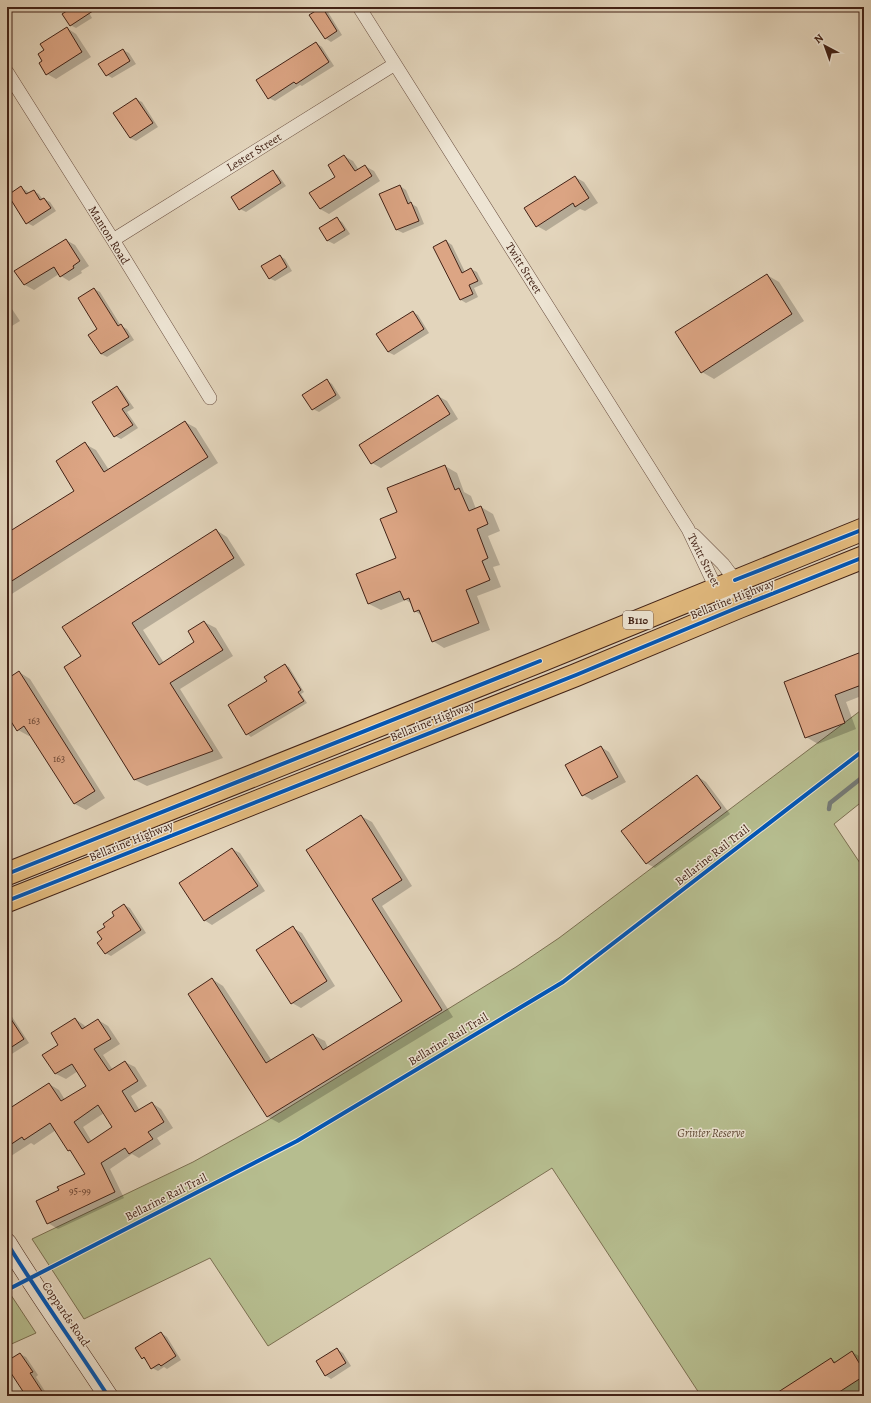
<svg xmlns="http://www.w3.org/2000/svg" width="871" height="1403" viewBox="0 0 871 1403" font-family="Alegreya,serif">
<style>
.green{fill:#b6bd8f;stroke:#7c7052}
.shadow{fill:#0003;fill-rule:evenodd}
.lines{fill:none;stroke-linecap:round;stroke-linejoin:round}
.stream{stroke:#757b77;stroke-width:4.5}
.building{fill:#dca584;stroke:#422216;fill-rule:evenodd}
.street-casing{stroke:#6a4f40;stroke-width:14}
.secondary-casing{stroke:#422216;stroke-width:20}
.highway-casing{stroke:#422216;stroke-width:24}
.street{stroke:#ede4d3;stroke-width:13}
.secondary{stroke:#ede4d3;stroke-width:19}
.highway{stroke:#e2ba7e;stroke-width:22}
.cycleway-casing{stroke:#ede4d3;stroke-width:6}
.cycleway{stroke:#0057b8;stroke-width:4}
.labels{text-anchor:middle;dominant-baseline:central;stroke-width:3;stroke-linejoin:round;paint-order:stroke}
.number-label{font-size:10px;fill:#684332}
.shield{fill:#ede4d3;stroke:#755c4f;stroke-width:1}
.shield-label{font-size:11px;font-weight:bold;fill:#422216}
.street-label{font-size:12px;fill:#422216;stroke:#ede4d3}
.park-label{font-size:12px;font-style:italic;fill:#5f4934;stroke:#ede4d3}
</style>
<rect width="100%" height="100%" fill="#e3d5bc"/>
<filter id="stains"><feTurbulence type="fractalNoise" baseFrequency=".005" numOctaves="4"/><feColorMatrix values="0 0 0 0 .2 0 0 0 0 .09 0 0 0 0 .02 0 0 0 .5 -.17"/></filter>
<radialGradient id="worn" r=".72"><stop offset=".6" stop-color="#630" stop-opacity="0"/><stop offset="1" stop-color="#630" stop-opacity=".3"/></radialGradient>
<!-- green -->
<path class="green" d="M864,708V800L834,824L864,869V1396H701L552,1168L268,1346L210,1258L84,1319L32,1239L193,1162L265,1122L516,967L559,938Z
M7,1289L36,1333L7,1346Z"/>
<!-- shadow -->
<path class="shadow" d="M75,7H86L92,18L76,28L70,25Z
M322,8L328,12L342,35L331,42L325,38Z
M67,28L76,34L91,57L56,79L47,74L43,61L45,51Z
M316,43L322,47L334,66L302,86L300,85L275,101L269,98Z
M123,50L129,53L136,64L112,78L107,75Z
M136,99L142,102L158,127L136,141L130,138Z
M344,156L353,161L359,170L365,166L374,171L380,181L329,214L320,209L337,177Z
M273,172L278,175L286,186L246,212L240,209Z
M575,177L584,182L598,203L585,211L580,209L546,231L537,226Z
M400,186L406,190L412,204L417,207L424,224L403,233L397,230L381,194Z
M21,188L27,191L29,194L34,191L39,194L43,200L44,199L50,202L56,211L33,226L27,223Z
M337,219L342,222L350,234L334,244L328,241L320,229Z
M66,240L75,245L89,266L81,271L82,273L69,281L61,276L59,274L34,290L25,285Z
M446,241L452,245L465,272L471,269L477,272L483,284L474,288L478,297L466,303L461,300Z
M280,256L285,259L292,271L275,281L269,278Z
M767,275L779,282L804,321L714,379L702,372Z
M94,289L100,292L121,326L127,329L134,340L107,357L101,354Z
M7,306L12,309L20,321L7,329Z
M413,312L418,315L429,333L394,355L388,352Z
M327,380L332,384L341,398L319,412L313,409Z
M117,388L122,391L134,408L127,412L138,428L121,439L115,436Z
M438,396L447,401L458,419L381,468L372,463Z
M185,422L196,428L218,463L7,597V534L76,491L85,444L96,450L109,470Z
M445,466L457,473L464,492L471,496L476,509L481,507L493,514L500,531L488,536L500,565L493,567L501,587L477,596L490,630L444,648L433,641L422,616L415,611L412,604L406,600L381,610L369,604L357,574L397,558L398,512Z
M216,530L227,537L245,565L143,630L164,663L196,642L204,622L216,628L233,656L180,689L223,758L147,786L135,780L65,668L82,656Z
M864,652V695L846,702L856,729L818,744L806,737Z
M285,665L289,667L304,692L301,694L307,703L251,737L247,734L229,705L268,681Z
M7,670L12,677L19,672L30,679L105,798L86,810L75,804L31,735L29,736L18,730L7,713Z
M601,747L609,752L626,782L592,800L583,795L567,766Z
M697,776L706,782L730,814L655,868L646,863Z
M361,816L372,822L412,886L382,906L453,1017L279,1123L268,1117L190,994L212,979L223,986L272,1061L313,1035L325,1041L328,1048L403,1001L307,850Z
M232,849L240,853L265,891L212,925L204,920Z
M124,905L130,908L146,933L111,956L105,953L104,940L106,927Z
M293,928L302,933L335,986L301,1008L292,1003Z
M7,1009L29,1043L7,1057Z
M75,1019L84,1025L86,1028L98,1020L108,1026L120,1044L103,1055L113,1070L125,1062L135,1067L147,1086L131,1096L140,1111L152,1103L161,1109L173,1128L157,1138L161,1144L139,1158L132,1154L110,1169L124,1198L58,1229L48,1223L60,1190L86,1174L72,1152L68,1150L56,1130L34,1145L31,1143L11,1156L7,1153V1111L49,1084L59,1090L65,1100L87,1086L78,1071L66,1079L56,1074L44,1055L60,1045ZM104,1113L114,1128L92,1142L83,1127Z
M161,1333L167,1337L181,1360L167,1369L164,1367L158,1371L152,1368L148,1361L142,1358Z
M337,1349L343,1353L351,1366L331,1379L325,1375Z
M852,1352L861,1357L864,1363V1387L850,1396H789L831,1359L836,1362Z
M20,1354L26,1357L38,1375L36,1377L48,1396H14L23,1390L7,1365V1363Z
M57,1393L62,1396H53Z"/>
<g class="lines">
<!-- stream -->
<path class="stream" d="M829,809L830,803L864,776"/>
</g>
<!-- building -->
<path class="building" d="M73,7H99L70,26L62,14Z
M322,7L337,31L325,39L309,15Z
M67,27L82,52L46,75L39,63L42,61L38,54L44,50L40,44Z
M316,42L329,62L296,84L294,82L268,99L256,80Z
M123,49L130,61L106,76L98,64Z
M136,98L153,123L130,138L113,113Z
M344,155L355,171L365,165L372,176L320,209L309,193L335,177L328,165Z
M273,170L281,183L239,210L231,197Z
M575,176L589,198L575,207L573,203L536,227L524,208Z
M400,185L408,204L411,202L419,221L396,230L379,194Z
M21,186L26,194L34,190L40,200L44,198L51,208L26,224L8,195Z
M337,217L345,230L327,241L319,228Z
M66,239L80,261L73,266L74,268L60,277L54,267L24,285L14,271Z
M446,240L462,273L471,268L478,281L469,285L473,294L460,300L433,247Z
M280,255L287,267L269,279L261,266Z
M767,274L792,314L701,373L675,332Z
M94,288L118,326L121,324L129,337L101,354L88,335L97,329L78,298Z
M413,311L424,329L388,352L376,334Z
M327,379L336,395L312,410L302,395Z
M117,386L129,405L122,409L133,425L114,437L92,402Z
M438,395L450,414L371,464L359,445Z
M185,421L208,457L7,584V533L74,491L56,461L85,442L104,472Z
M445,465L455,490L459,488L469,511L481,506L488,524L477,529L488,558L482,561L490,580L466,590L479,623L432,642L419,610L414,612L409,598L404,600L400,591L368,604L356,574L396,558L380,519L397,512L387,488Z
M216,529L234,558L132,623L159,665L194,642L188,631L204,621L223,650L170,683L213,751L134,780L64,667L81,656L62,627Z
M864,651V684L835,695L845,723L805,738L784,682Z
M285,664L301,690L298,692L304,701L246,735L228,705L267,681L264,677Z
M19,671L95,791L74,804L24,726L17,731L7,715V679Z
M601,746L618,777L582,796L565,765Z
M697,775L721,808L646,864L621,831Z
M361,815L402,880L372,899L442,1010L267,1117L188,994L212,978L266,1063L313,1034L323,1050L402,1001L306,850Z
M232,848L258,886L204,921L179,883Z
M124,904L141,930L105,954L97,943L102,939L97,932L105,927L103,924L114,916L112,912Z
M293,926L327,981L291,1004L256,950Z
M7,1013L24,1039L7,1050Z
M75,1018L82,1029L98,1019L111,1039L94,1049L109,1071L125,1061L138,1081L122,1091L135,1112L152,1102L164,1122L148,1132L153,1139L129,1154L125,1148L101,1163L115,1192L47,1224L36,1201L59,1190L57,1187L85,1174L70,1150L68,1151L50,1123L24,1140L22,1137L7,1147V1110L49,1083L61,1101L86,1086L72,1064L55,1074L42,1055L58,1045L51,1033ZM98,1105L112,1127L88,1143L74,1122Z
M161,1332L176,1356L161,1366L159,1364L151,1369L144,1357L142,1359L135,1348Z
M337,1348L346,1363L325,1376L316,1361Z
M852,1351L864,1371V1376L833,1396H772L831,1358L834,1363Z
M20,1353L33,1372L30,1373L45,1396H26L7,1367V1361Z"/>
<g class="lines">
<!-- street casing -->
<g class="street-casing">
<path id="street" d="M359,7L688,529L716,588L739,607
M7,72L113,240L210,398
M113,240L395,64
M694,535L723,564L735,580L739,607"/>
</g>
<!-- secondary casing -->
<g class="secondary-casing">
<path id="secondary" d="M7,1243C39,1295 75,1345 108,1396"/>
</g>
<!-- highway casing -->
<g class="highway-casing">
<path id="highway" d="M7,874L540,661L864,529
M7,901L576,675L739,607L864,557"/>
</g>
<!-- street -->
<use href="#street" class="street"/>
<!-- secondary -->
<use href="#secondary" class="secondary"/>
<!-- highway -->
<use href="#highway" class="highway"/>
<!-- cycleway casing -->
<g class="cycleway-casing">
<path id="cycleway" d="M735,580L864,529
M7,874L540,661
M7,901L576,675L739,607L864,557
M7,1243C39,1295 75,1345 108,1396
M7,1290L297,1141L563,982L864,750"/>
</g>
<!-- cycleway -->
<use href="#cycleway" class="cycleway"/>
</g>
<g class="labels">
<!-- number labels -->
<g class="number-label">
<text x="34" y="720">163</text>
<text x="59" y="758">163</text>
<text x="80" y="1190">95-99</text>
</g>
<!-- shield labels -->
<rect class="shield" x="623" y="611" width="30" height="18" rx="3"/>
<g class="shield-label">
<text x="638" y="620">B110</text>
</g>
<!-- street labels -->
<g class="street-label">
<text transform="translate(254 152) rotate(-32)">Lester Street</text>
<text transform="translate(109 235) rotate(58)">Manton Road</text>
<text transform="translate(524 268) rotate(58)">Twitt Street</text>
<text transform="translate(704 560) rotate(63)">Twitt Street</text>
<text transform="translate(732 599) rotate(-22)">Bellarine Highway</text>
<text transform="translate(432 721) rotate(-22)">Bellarine Highway</text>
<text transform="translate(131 841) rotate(-22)">Bellarine Highway</text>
<text transform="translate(712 855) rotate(-38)">Bellarine Rail Trail</text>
<text transform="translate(448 1039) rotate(-31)">Bellarine Rail Trail</text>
<text transform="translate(166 1197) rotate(-27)">Bellarine Rail Trail</text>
<text transform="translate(66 1314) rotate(56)">Coppards Road</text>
</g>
<!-- park labels -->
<g class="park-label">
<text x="711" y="1133">Grinter Reserve</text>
</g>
</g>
<!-- margin -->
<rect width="871" height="1403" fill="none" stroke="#e3d5bc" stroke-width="24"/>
<rect x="8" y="8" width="855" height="1387" fill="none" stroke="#422216" stroke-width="2"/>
<rect x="12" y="12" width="847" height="1379" fill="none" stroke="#422216"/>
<!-- north arrow -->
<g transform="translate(825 46) rotate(319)" stroke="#ede4d3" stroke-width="3" paint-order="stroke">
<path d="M0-3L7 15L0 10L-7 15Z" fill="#422216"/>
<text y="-6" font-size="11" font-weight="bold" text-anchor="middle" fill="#422216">N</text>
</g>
<rect width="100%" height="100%" filter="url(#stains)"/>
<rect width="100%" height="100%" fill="url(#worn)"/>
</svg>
